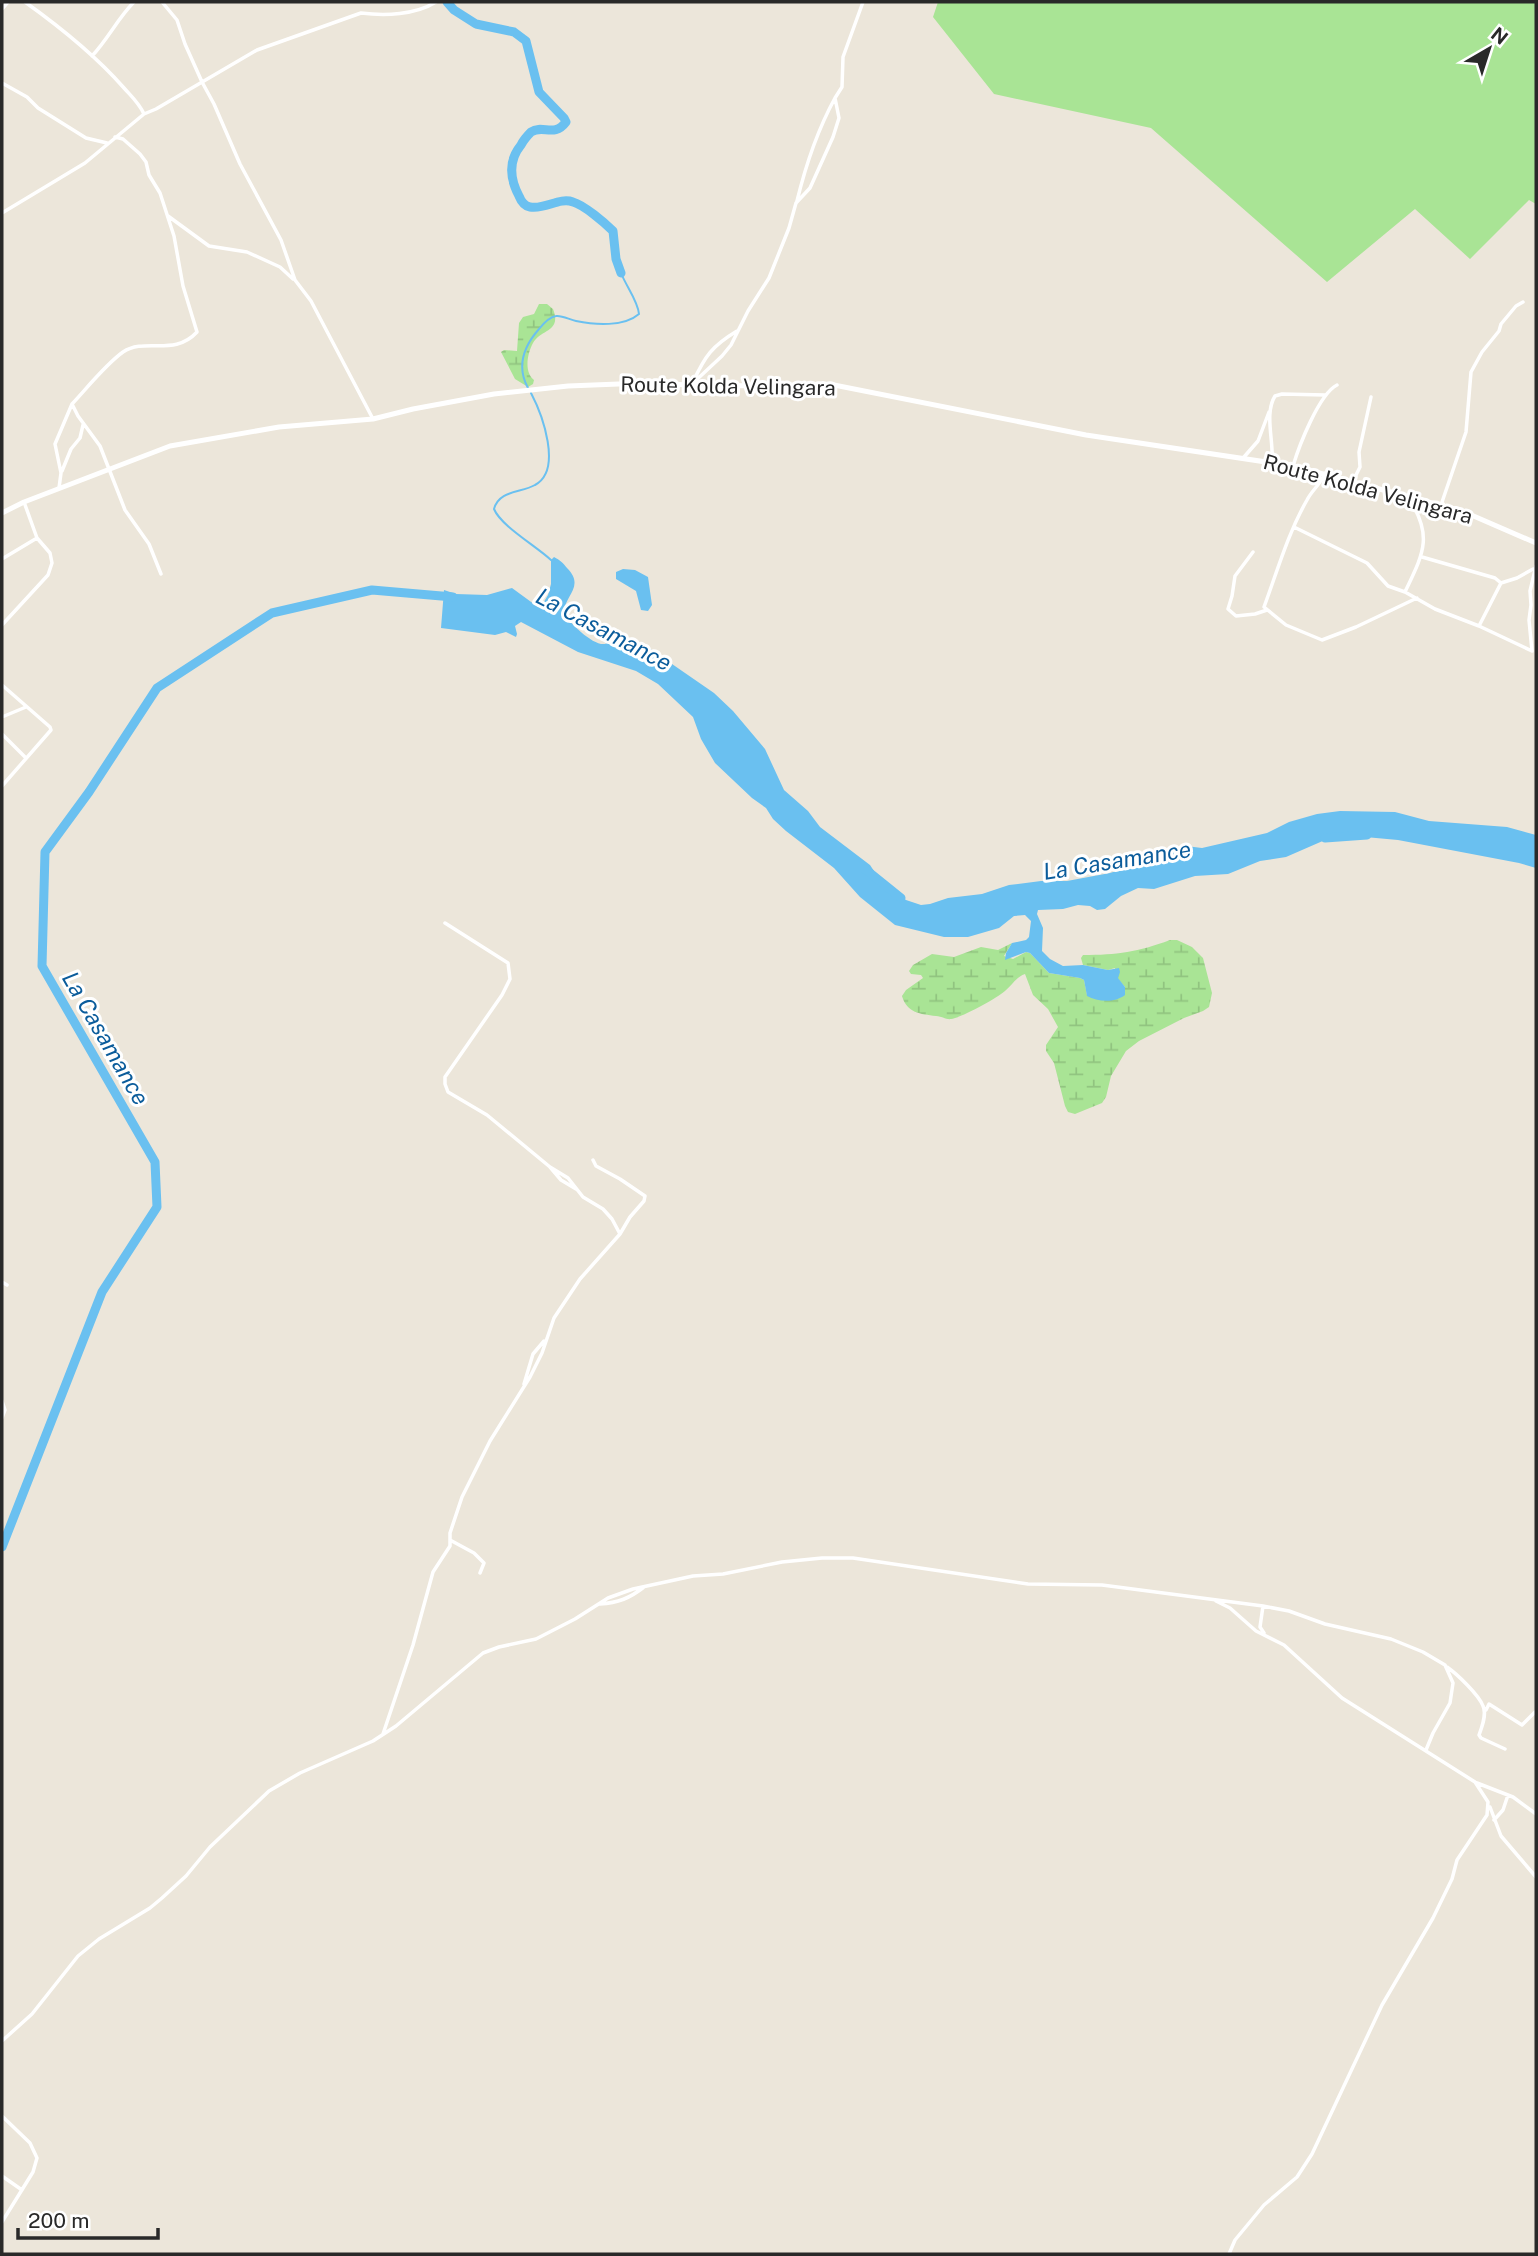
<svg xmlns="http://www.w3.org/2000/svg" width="1538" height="2256" viewBox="0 0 1538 2256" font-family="'Public Sans',sans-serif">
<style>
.grass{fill:#a9e495}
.wetland{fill:url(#wetland-marsh)}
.water{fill:#6ac0f0}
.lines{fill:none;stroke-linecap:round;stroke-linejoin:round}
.stream{stroke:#6ac0f0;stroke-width:2}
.river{stroke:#6ac0f0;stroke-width:9}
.street{stroke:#fff;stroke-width:3.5}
.secondary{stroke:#fff;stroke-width:5}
.labels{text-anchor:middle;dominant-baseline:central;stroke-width:6;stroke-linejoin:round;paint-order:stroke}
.street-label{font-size:21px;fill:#292929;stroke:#fff}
.water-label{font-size:23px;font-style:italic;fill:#0b5c9b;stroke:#fff}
</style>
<defs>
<pattern id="wetland-marsh" width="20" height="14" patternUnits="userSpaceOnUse" patternTransform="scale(1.75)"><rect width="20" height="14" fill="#a9e495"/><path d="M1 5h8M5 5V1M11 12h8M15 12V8" fill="none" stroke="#91c480"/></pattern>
</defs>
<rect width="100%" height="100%" fill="#ece6da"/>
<!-- grass -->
<path class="grass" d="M938,2H1536V204L1529,200L1470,259L1415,209L1327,282L1151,128L994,94L933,17Z"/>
<!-- wetland -->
<path class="wetland" d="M539,304H547L553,309C562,332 541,329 533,343C527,354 524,372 534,380L533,384L528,387L515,379L501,352L504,350L517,351L519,323L523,317L534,314Z
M1170,940H1177L1192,947L1203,958L1212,993L1209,1007L1203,1011L1184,1018L1139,1041L1126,1051L1111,1076L1106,1097L1102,1103L1075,1114L1068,1112L1065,1106L1054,1063L1046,1051V1045L1058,1027L1048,1009L1033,995L1025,974C1016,977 1012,985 1005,991C997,998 961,1018 951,1019C947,1020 941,1016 936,1016C920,1014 907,1013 902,996L906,990L923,978L921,975L911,974L909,971L913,965L932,954L954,957L981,947L998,950L1012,943L1004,956L1013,959L1026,952L1030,953L1049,973L1080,978L1084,980L1087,995L1125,987L1117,978L1115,968L1108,970L1083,965L1081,958L1083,955C1117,955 1138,952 1170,940Z"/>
<!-- water -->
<path class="water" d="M554,557C560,560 563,563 567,568C586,587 563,596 564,614C570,623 593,646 605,644C608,643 611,640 615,639C625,637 634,641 643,644L714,693L733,711L765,749L784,790L808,811L820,827L870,865L874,871V879L877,881L906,900L921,905L930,904L948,898L982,894L1009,885L1041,881H1067L1110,873L1138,864L1159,853L1174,848L1186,846L1202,848L1267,833L1289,822L1317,814L1340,811L1395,812L1429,821L1507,827L1536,835V868L1519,863L1398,840L1354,836L1325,840L1286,857L1260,861L1228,874L1195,876L1154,889L1138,888L1121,896L1105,909L1097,910L1090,906L1078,905L1063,909L1038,910L1037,914L1043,928L1042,951L1050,959L1063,966L1083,965L1108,970L1119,968L1120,972L1118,978L1125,987V995C1115,1003 1098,1002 1087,996L1084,980L1080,978L1049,973L1030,953L1026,952L1005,960L1006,953L1012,943L1026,940L1029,937L1031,921L1025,915L1014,916L999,928L968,937H944L895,925L860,897L834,868L786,831L773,819L766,808L752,798L715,763L701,739L693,717L658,684L636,671L578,652L521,622L515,626L517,634L516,637L506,632L495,635L441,628L444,590L456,594L487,595L512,588L538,607L542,605L548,595L551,584V560Z
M623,569L635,570L648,577L652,605L648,611L641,610L636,591L616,579V572Z"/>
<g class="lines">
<!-- stream -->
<path class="stream" d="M528,388C516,366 524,346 539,329C543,324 549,317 556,316C562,315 570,320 576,321C595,325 624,327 639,314C638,301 626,286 621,273
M531,393C542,414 563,470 535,485C521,493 499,490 494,509C501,526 536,546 551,560"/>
<!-- river -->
<path class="river" d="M447,2L454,10L476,24L514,32L526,41L539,92L564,118L566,122C554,138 543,124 531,132C528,135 523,141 521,145C508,161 510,179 519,196C521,201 524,206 530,207C545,210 559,197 573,202C584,205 605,223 613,231L616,259L621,273
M1325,838L1367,835
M865,869L901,898
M2,1547L102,1292L157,1207L155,1162L42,966L45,852L89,792L157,688L272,613L372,590L453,597"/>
<!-- street -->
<path class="street" d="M25,2C60,27 96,56 124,88C132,97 139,103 144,114
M162,2L177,20L185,44L202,82L214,104L240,164L281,240L295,280L311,301L373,419
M2,9L8,2
M92,56C108,39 118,18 134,2
M2,83L27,97L38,108L86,138L107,143
M115,137L123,139L140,154L146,162L149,175L160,193L174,236L183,286L197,332C174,357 146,337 123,352C106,364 87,388 72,404L78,416L100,446L125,510L149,544L161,574
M797,201C806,164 817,131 835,98
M2,213L85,163L144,114L156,109L257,50L361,13C385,16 415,15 436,2
M168,216L209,246L247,252L280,267L293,279
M693,382C705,356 712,346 737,331
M692,384L722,356L731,345L748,311L769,278L789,228L796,203L810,188L833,137L839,118L835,98L842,87L843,57L863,2
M1244,457L1258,441L1269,412
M1272,462C1274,441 1264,414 1275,396L1282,394L1325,395
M1293,466C1299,446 1319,394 1337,385
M62,471L71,449L80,438L83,425
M1325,473C1321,484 1312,490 1307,500C1288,533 1277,572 1264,607L1286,625L1322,640L1356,627L1417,598
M1353,481L1360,467L1359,452L1371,397
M59,488L61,473L55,444L72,404
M1408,497C1434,536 1423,554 1405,592L1435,609L1479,626L1532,651
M1441,505L1466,432L1471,372L1482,352L1499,331L1501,324L1516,306L1523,302
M1294,527L1367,563L1388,586L1405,592
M1253,552L1235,576L1232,596L1228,609L1236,616L1255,614L1267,610
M1422,557L1495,578L1501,583
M2,559L37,538
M2,625L48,575L52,563L50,553L37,538L24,502
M1479,626L1501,583L1517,578L1533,569
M1532,651L1529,620L1531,605L1530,591L1536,566
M2,685L50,727L51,730L2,786
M2,717L26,707
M2,734L25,757
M593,1160L596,1166L620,1179L645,1196L644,1201L630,1217L620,1234
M550,1167L561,1180L576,1189
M2,1282L7,1285
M524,1384L533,1354L544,1341
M2,1401L5,1410L2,1418
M450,1540L474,1553L484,1563L480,1573
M1216,1601L1230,1608L1256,1631L1284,1645L1342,1698L1475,1782L1488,1802L1487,1815L1457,1860L1452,1879L1433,1918L1382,2005L1312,2154L1297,2177L1264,2205L1235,2240L1229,2254
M600,1604C618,1603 630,1598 644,1587
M1263,1606L1260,1627L1264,1633
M1447,1667C1457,1674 1479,1695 1483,1706C1487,1714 1482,1727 1479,1735L1481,1738L1505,1749
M1486,1710L1489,1704L1522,1725L1535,1712
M383,1734L413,1645L433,1572L450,1546V1533L462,1497L490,1441L530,1377L542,1353L554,1318L580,1279L620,1234L612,1219L603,1209L583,1197L568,1178L550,1167L487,1115L448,1092L445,1084V1077L502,995L510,979L508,963L445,923
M1477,1783L1513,1797L1536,1814
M1490,1807L1501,1836L1536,1877
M1494,1820L1503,1810L1508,1795
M2,2041L32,2014L78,1956L99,1939L150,1908L162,1898L186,1876L210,1847L269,1791L300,1773L373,1741L396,1726L483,1653L499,1647L536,1639L575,1619L608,1598L633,1589L693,1576L723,1574L782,1562L822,1558H853L1028,1584L1102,1585L1263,1606L1289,1611L1325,1624L1391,1639L1423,1652L1445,1665L1453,1683L1450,1703L1433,1733L1426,1750
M2,2116L30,2143L37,2158L33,2172L2,2222
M2,2176L22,2190"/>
<!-- secondary -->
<path class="secondary" d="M2,513L24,502L170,446L279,427L373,419L413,409L494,394L568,386L644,383L713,386L834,385L1086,435L1293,466L1462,511L1536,543"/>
</g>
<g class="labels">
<!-- street labels -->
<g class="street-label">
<text transform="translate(728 386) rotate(1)">Route Kolda Velingara</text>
<text transform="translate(1368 489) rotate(15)">Route Kolda Velingara</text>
</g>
<!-- water labels -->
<g class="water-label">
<text transform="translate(604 629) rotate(28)">La Casamance</text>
<text transform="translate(1117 860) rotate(-9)">La Casamance</text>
<text transform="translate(106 1038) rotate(60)">La Casamance</text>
</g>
</g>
<!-- border -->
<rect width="1538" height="2256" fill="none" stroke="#292929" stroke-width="7"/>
<!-- north arrow -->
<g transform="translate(1489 49) rotate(39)" stroke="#ffffff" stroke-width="5" paint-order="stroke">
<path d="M0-5L12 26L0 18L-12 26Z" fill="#292929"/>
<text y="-10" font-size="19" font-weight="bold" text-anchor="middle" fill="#292929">N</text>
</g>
<!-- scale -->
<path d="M18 2228v10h140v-10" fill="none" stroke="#292929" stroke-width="3.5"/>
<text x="28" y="2228" font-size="21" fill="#292929" stroke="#ffffff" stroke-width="5" paint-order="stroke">200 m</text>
</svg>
